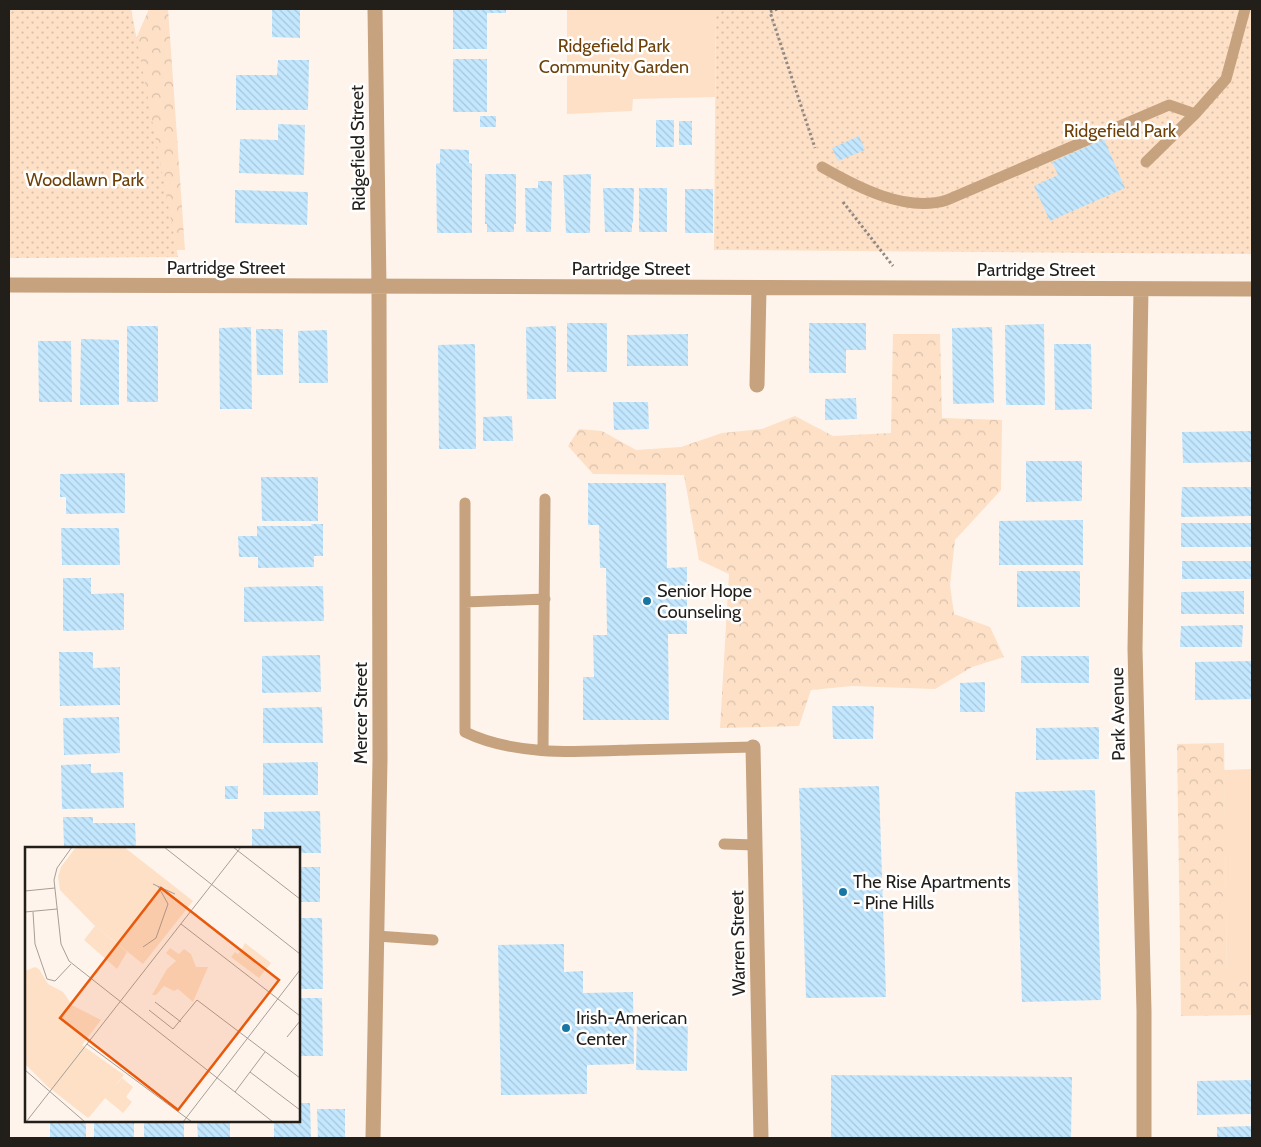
<svg xmlns="http://www.w3.org/2000/svg" width="1261" height="1147" viewBox="0 0 1261 1147" font-family="Cabin,sans-serif">
<style>
.green{fill:#fde0c6}
.forest{fill:url(#forest-crowns)}
.park{fill:url(#park-dots)}
.building{fill:url(#building-back-hatch)}
.lines{fill:none;stroke-linecap:round;stroke-linejoin:round}
.path{stroke:#928a84;stroke-width:3;stroke-dasharray:2.5 2.5;stroke-linecap:butt}
.lane{stroke:#c6a27f;stroke-width:11}
.street{stroke:#c6a27f;stroke-width:15}
.poi-dot{fill:#1776a4;stroke:#fff;stroke-width:2}
.labels{text-anchor:middle;dominant-baseline:central;stroke-width:5;stroke-linejoin:round;paint-order:stroke}
.park-label{font-size:18px;fill:#6d4108;stroke:#fff}
.street-label{font-size:18px;fill:#221e1a;stroke:#fff}
.poi-label{font-size:18px;fill:#221e1a;stroke:#fff;text-anchor:start}
.inset-road{fill:none;stroke:#a69e97;stroke-width:1}
.view{fill:#e8590c;fill-opacity:0.15;stroke:#e8590c;stroke-width:2.5}
.inset-edge{fill:none;stroke:#221e1a;stroke-width:2.5}
</style>
<defs>
<pattern id="forest-crowns" width="20" height="18" patternUnits="userSpaceOnUse" patternTransform="scale(1.25)"><rect width="20" height="18" fill="#fde0c6"/><path d="M2 6a3 3 0 1 1 6 0M12 15a3 3 0 1 1 6 0" fill="none" stroke="#d9c0aa"/></pattern>
<pattern id="park-dots" width="8" height="8" patternUnits="userSpaceOnUse" patternTransform="scale(1.25)"><rect width="8" height="8" fill="#fde0c6"/><path d="M2 2h.1M6 6h.1" fill="none" stroke="#d9c0aa" stroke-width="1.8" stroke-linecap="round"/></pattern>
<pattern id="building-back-hatch" width="6" height="6" patternUnits="userSpaceOnUse" patternTransform="scale(1.25)"><rect width="6" height="6" fill="#c3e7fe"/><path d="M-1 5l2 2M0 0l6 6M5-1l2 2" fill="none" stroke="#a7c6d9"/></pattern>
</defs>
<rect width="100%" height="100%" fill="#fef4eb"/>
<!-- green -->
<path class="green" d="M567,9H716L715,97L633,99L632,111L567,114Z
M1252,769V978H1227L1224,770Z"/>
<!-- forest -->
<path class="forest" d="M149,9H168L185,250H149L127,59Z
M893,334H940L942,418L1002,420L1001,490L955,540L950,585L954,614L990,627L1004,657L972,667L935,689L852,686L811,690L799,726L720,728L729,574L699,560L684,475L593,474L568,446L579,429L602,431L636,450L681,447L722,433L762,429L795,416L833,436L891,433Z
M1224,743L1227,978H1252V1015L1181,1016L1177,744Z"/>
<!-- park -->
<path class="park" d="M9,9H131L178,257L9,258Z
M716,9H1252V254L714,250Z"/>
<!-- building -->
<path class="building" d="M272,9H300V38L272,37Z
M453,9H506V13H487V49H453Z
M453,59H487V112H453Z
M278,60H309L308,110H236V75H277Z
M480,116H496V127H480Z
M656,120H674V147H656Z
M679,121H692V145H679Z
M278,124L305,125L304,175L239,173L240,139L278,140Z
M859,136L865,150L838,161L832,148Z
M1104,139L1125,188L1050,221L1034,186L1058,175L1052,162Z
M440,149L469,150V163L472,164V233H437L436,164L440,163Z
M485,174H516V224H514V232H487V224H485Z
M591,174L590,233H566L563,175Z
M538,181H552L551,232H526L525,188H538Z
M603,188H634L633,223H632V232H605Z
M639,188H667V232H639Z
M685,189H713V233H685Z
M235,190L308,192L307,225L235,223Z
M567,323H607V372H567Z
M809,323H866V350H846V373H809Z
M1044,324L1045,405H1006L1005,325Z
M127,326H158V402H127Z
M556,326V399H527L526,327Z
M251,327L252,409H220L219,328Z
M992,327L994,403L953,404L952,328Z
M256,329H283V375H257Z
M327,330L328,383H299L298,331Z
M688,334V366H627V335Z
M81,339L119,340V405H80Z
M38,341H71L72,402H39Z
M475,344L476,449H439L438,345Z
M1054,344H1091L1092,409L1055,410Z
M856,398L857,419L825,420V399Z
M613,402H648L649,429L614,430Z
M512,416L513,441H483V417Z
M1252,431V462L1183,463L1182,432Z
M1026,461H1082V501L1026,502Z
M125,473V513L66,514V497H60V474Z
M261,477H318V521H262Z
M588,483H666L667,568L687,567V634H668L669,720H583V677H594L593,635H607L606,568H600L599,525H588Z
M1182,487H1252V516L1181,517Z
M1083,520V565H999V521Z
M1181,523H1252V547H1181Z
M311,524H323V556H314V567L258,568V557H239L238,536H257V526H312Z
M61,528H119L120,565H62Z
M1182,561H1252V579H1182Z
M1017,571H1080V607H1017Z
M63,578H91V594L124,593V630L63,631Z
M323,586L324,621L244,622V587Z
M1244,591V614H1181V592Z
M1243,625L1242,647H1180L1181,626Z
M59,652H93V668L120,667V705L60,706Z
M320,655L321,692L262,693V656Z
M1021,656H1089V683H1021Z
M1252,661V699L1195,700V662Z
M985,682V712H960V683Z
M832,706H874L873,739H833Z
M322,707L323,743H263V708Z
M119,717L120,753L64,755L63,718Z
M1099,727V759L1036,760V728Z
M318,762V795H263V763Z
M91,764V773L123,772L124,808L62,809L61,765Z
M225,786H238V799H225Z
M879,786L886,997L806,998L799,788Z
M1095,790L1101,1000L1022,1002L1015,792Z
M320,811L321,853H299V848H264V846H252V829H264V812Z
M63,817H93V823H135L136,848H71V846H64Z
M299,867H320V902H299Z
M299,918H322L323,989H299Z
M564,944V972L583,971V993L633,992L634,1064L587,1065V1094L501,1095L498,945Z
M299,998H322L323,1056H299Z
M637,1019L688,1020L687,1071L636,1070Z
M831,1075L1072,1077L1071,1138H831Z
M1252,1080V1114L1197,1115V1081Z
M299,1103H310L311,1138H274V1121H299Z
M317,1109H345V1138H318Z
M50,1121H86V1138H50Z
M94,1121H134V1138H94Z
M144,1121H184V1138H144Z
M197,1121H230V1138H198Z
M1252,1126V1138H1217V1127Z"/>
<g class="lines">
<!-- path -->
<path class="path" d="M777,9L770,12L815,148
M843,202L893,266"/>
<!-- lane -->
<path class="lane" d="M1146,162L1195,114
M822,167C857,187 906,213 947,200L1169,105L1195,114L1226,79L1245,9
M465,503V732C514,756 577,752 630,750C671,749 712,748 753,747
M465,602L545,599
M543,750L545,499
M724,844L755,845
M377,936L433,940"/>
<!-- street -->
<path class="street" d="M9,285L1252,289
M1141,289L1135,649L1144,1011V1138
M757,385L759,288
M753,747L761,1138
M373,1138L380,760L379,287L375,9"/>
</g>
<!-- markers -->
<g class="poi-dot">
<circle cx="647" cy="601" r="5"/>
<circle cx="843" cy="892" r="5"/>
<circle cx="566" cy="1028" r="5"/>
</g>
<g class="labels">
<!-- park labels -->
<g class="park-label">
<text x="614" y="46">Ridgefield Park<tspan x="614" dy="21">Community Garden</tspan></text>
<text x="1120" y="131">Ridgefield Park</text>
<text x="85" y="180">Woodlawn Park</text>
</g>
<!-- street labels -->
<g class="street-label">
<text transform="translate(358 148) rotate(-91)">Ridgefield Street</text>
<text x="226" y="268">Partridge Street</text>
<text x="631" y="269">Partridge Street</text>
<text x="1036" y="270">Partridge Street</text>
<text transform="translate(361 713) rotate(-90)">Mercer Street</text>
<text transform="translate(1118 714) rotate(-91)">Park Avenue</text>
<text transform="translate(738 943) rotate(-91)">Warren Street</text>
</g>
<!-- poi labels -->
<g class="poi-label">
<text x="657" y="591">Senior Hope<tspan x="657" dy="21">Counseling</tspan></text>
<text x="853" y="882">The Rise Apartments<tspan x="853" dy="21">- Pine Hills</tspan></text>
<text x="576" y="1018">Irish-American<tspan x="576" dy="21">Center</tspan></text>
</g>
</g>
<!-- overview -->
<g transform="translate(25 847)">
<rect width="275" height="275" fill="#fef4eb"/>
<path d="M70,79L102,105L92,122L59,93ZM218,100L239,116L234,123L213,107Z" fill="#fde0c6"/>
<path d="M220,96L246,116L234,131L206,110L210,105L234,123L239,116L218,100ZM145,101L154,107L159,102L166,107L171,120H183L168,155L153,142L149,144L139,139L131,148H127L142,122L151,114L141,106ZM97,231L108,240L101,250L107,255L98,266L80,251L64,270L62,253L92,237Z" fill="#fde0c6"/>
<path d="M10,120L14,122L23,137L38,145L49,161L0,134V124Z" fill="#fde0c6"/>
<path d="M51,0H99L168,54L118,117L70,79L35,43L33,30L36,20ZM0,134L76,173L57,198L99,228L63,271L22,239L0,217Z" fill="#fde0c6"/>
<path class="inset-road" d="M47,0L32,21L29,33L36,97L44,114L248,275M139,0L275,107M208,0L275,52M128,37L150,47M0,44L30,41M0,65L32,62M8,65L10,97L22,132L30,134L46,117M156,77L275,169M118,100L131,91L143,57L133,39M130,155L156,175M124,163L148,182L172,153L275,231M262,190L275,174M62,197L167,275M0,223L60,275M225,225L275,263M210,245L240,205M1,275L216,0M158,275L275,123"/>
<path class="view" d="M136,41L254,133L153,263L35,171Z"/>
<rect width="275" height="275" class="inset-edge"/>
</g>
<!-- border -->
<rect width="1261" height="1147" fill="none" stroke="#221e1a" stroke-width="20"/>
</svg>
